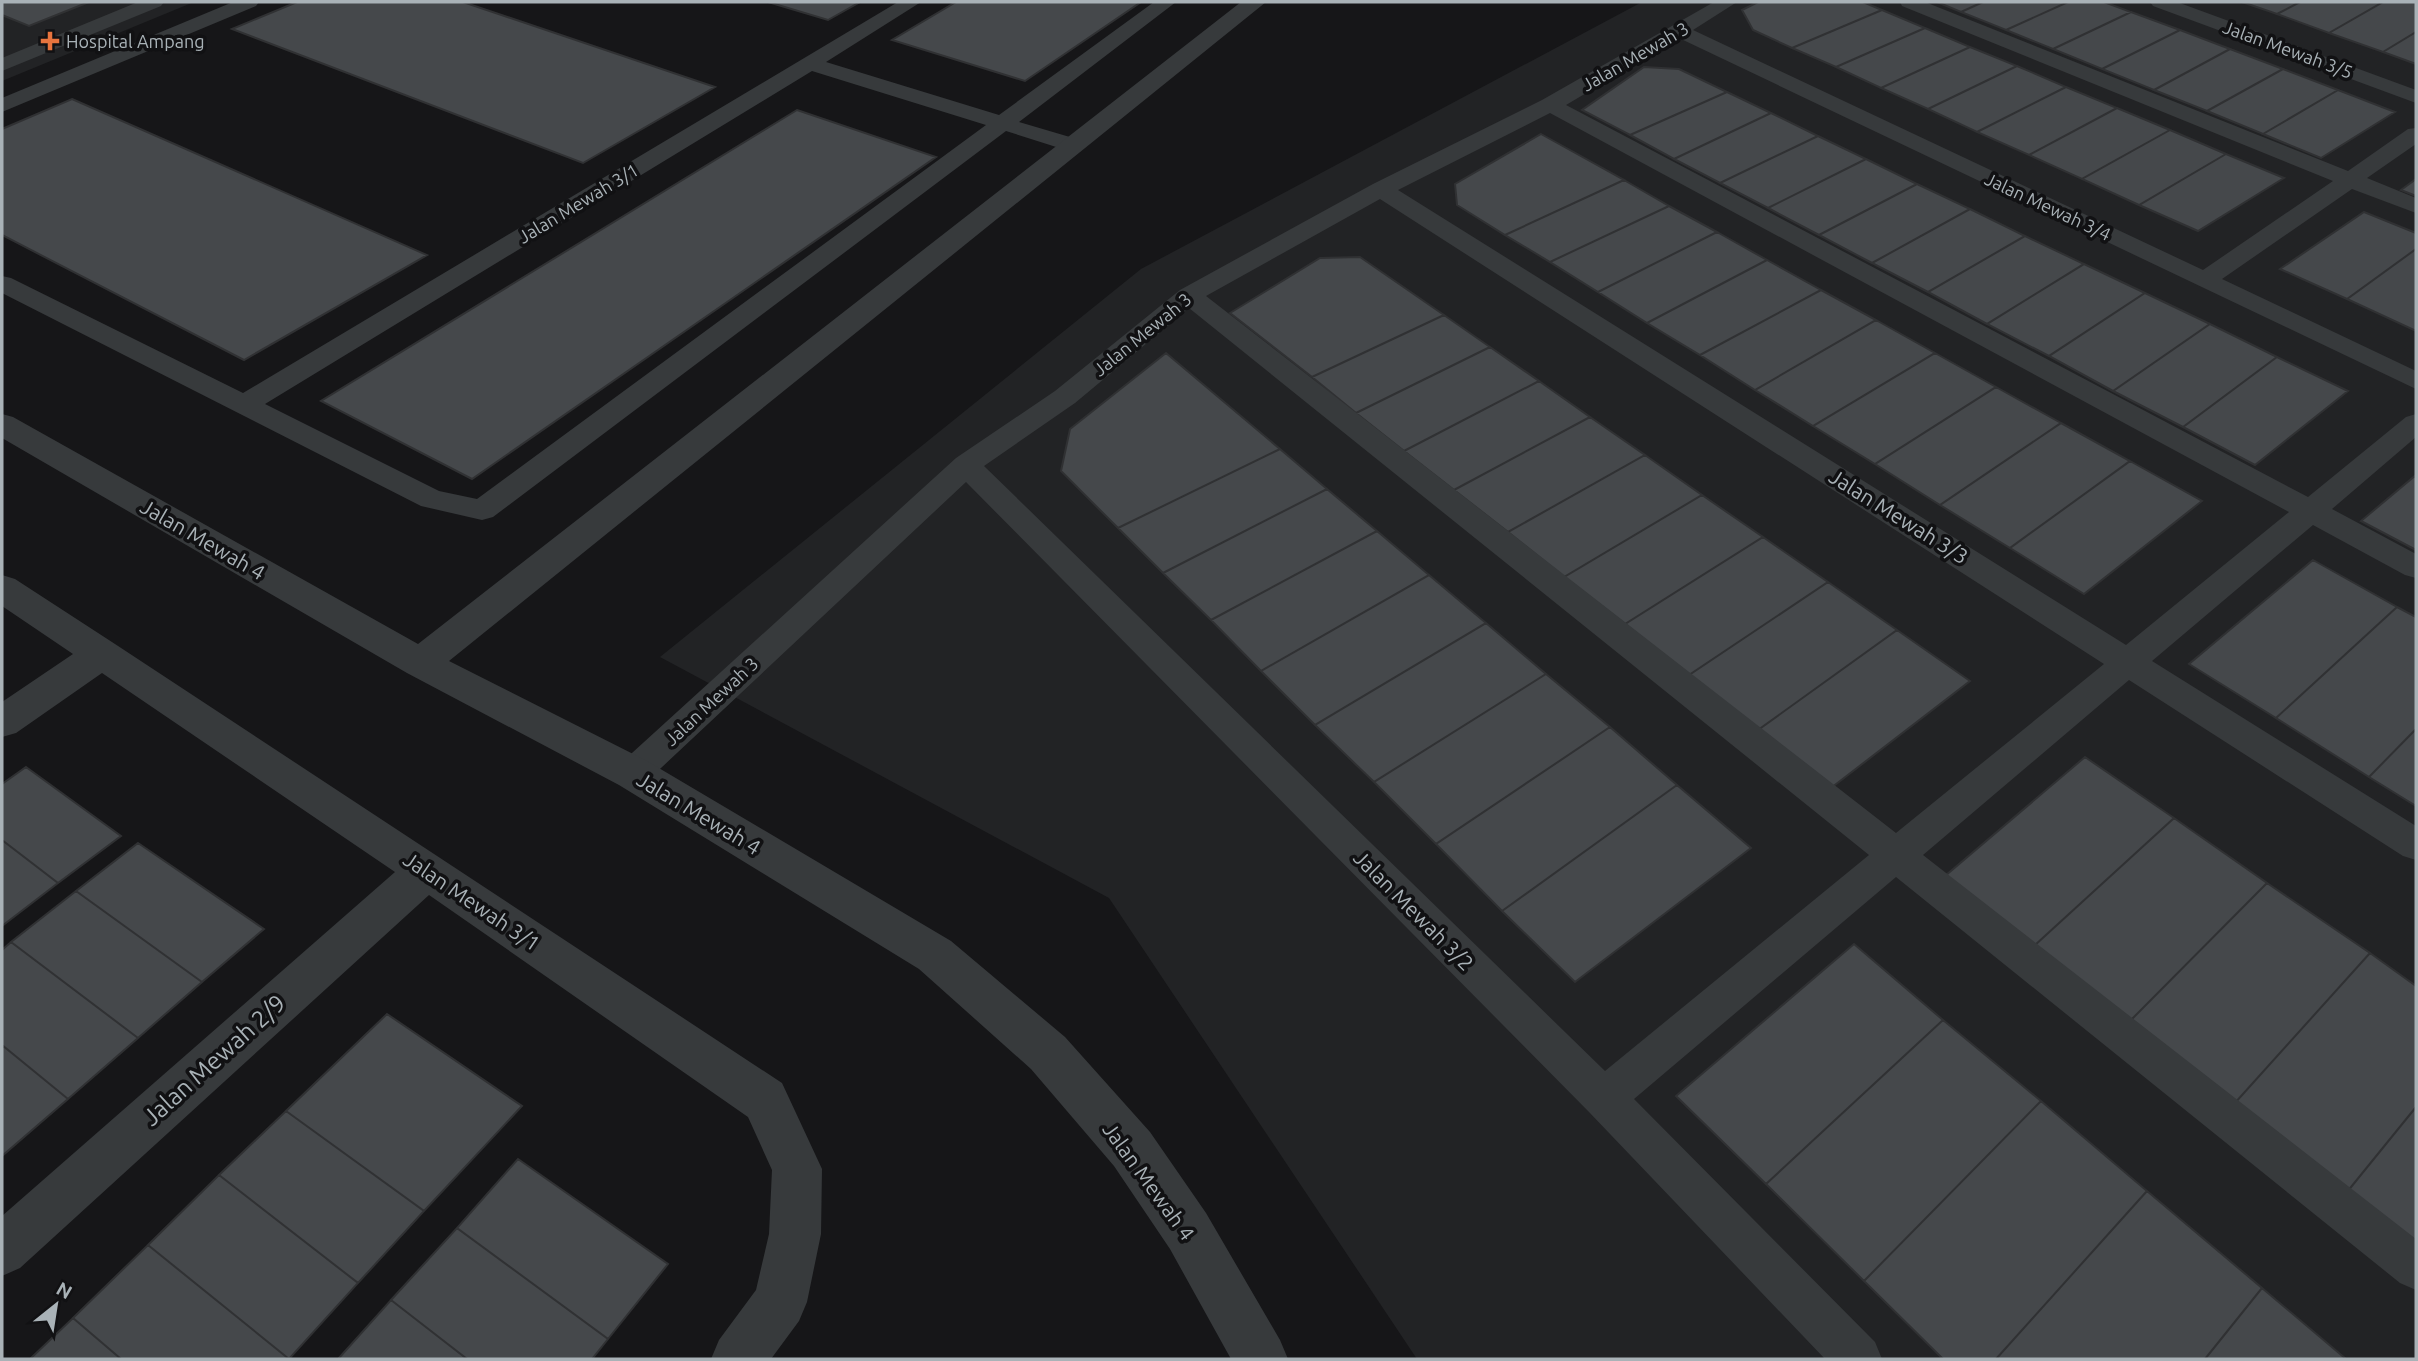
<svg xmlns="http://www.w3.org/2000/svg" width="2418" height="1361" viewBox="0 0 2418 1361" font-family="Ubuntu,sans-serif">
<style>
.built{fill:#222325}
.building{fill:#45484b;stroke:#303133;stroke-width:2}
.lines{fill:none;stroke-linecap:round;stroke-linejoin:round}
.lane{fill:#373a3c;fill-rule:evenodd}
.street{fill:#373a3c;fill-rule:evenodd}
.poi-dot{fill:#e7743e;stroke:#111113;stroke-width:2.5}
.labels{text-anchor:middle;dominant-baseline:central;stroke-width:7;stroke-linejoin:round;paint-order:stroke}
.far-poi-label{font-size:18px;fill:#a9b2b7;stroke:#111113;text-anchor:start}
.far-street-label{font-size:18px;fill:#a9b2b7;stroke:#111113}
.street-label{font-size:21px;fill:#a9b2b7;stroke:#111113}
.near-street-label{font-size:24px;fill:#a9b2b7;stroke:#111113}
</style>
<rect width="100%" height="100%" fill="#161618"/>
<!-- built -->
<path class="built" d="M2,2H194L2,81Z
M1642,2H2416V1359H1417L1109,898L660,657L1141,269Z"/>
<!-- building -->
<path class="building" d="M2,2H89L29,26L2,15Z
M297,2H463L715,87L583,163L232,29Z
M768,2H860L828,20Z
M956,2H1141L1025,81L892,40Z
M1758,2H1863L1882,10L1792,48L1753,30L1742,10Z
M1937,2H1983L1961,12Z
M1983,2H2068L2006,30L1961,12Z
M2068,2H2104L2131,12L2053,49L2006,30Z
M2242,2H2300L2277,14Z
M2300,2H2383L2329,33L2277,14Z
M2383,2H2416V32L2383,52L2329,33Z
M1882,10L1925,28L1836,67L1792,48Z
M2131,12L2180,30L2102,69L2053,49Z
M1925,28L1970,47L1881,88L1836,67Z
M2180,30L2230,49L2154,90L2102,69Z
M2416,32V64L2383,52Z
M1970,47L2017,66L1928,109L1881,88Z
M2230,49L2283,69L2207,111L2154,90Z
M2017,66L2066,87L1977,132L1928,109Z
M1644,67L1679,69L1727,92L1630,135L1582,110Z
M2283,69L2338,90L2263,134L2207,111Z
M2066,87L2117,108L2029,155L1977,132Z
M2338,90L2395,112L2321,158L2263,134Z
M1727,92L1771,113L1674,159L1630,135Z
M72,99L427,255L244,360L2,235V129Z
M2117,108L2170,130L2082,179L2029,155Z
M797,110L936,157L472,479L321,401Z
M1771,113L1818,136L1720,183L1674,159Z
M2170,130L2226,154L2139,205L2082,179Z
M1541,134L1624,180L1505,235L1457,205L1455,184Z
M1818,136L1866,159L1768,208L1720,183Z
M2226,154L2284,178L2198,231L2139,205Z
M1866,159L1917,184L1819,235L1768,208Z
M2416,179V196L2401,190Z
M1624,180L1669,206L1550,262L1505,235Z
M1917,184L1970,209L1872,263L1819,235Z
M1669,206L1717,232L1598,292L1550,262Z
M1970,209L2025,236L1928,292L1872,263Z
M2364,212L2416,233V249L2347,299L2280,269Z
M1717,232L1767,260L1647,323L1598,292Z
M2025,236L2084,264L1987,324L1928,292Z
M2416,249V331L2347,299Z
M1360,257L1444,315L1312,377L1230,313L1320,258Z
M1767,260L1821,290L1700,355L1647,323Z
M2084,264L2145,293L2049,356L1987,324Z
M1821,290L1876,320L1755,390L1700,355Z
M2145,293L2210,324L2113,391L2049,356Z
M1444,315L1490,347L1356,413L1312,377Z
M1876,320L1935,353L1813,426L1755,390Z
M2210,324L2277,357L2183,427L2113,391Z
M1490,347L1539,381L1404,451L1356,413Z
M1166,353L1280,449L1118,528L1061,471L1070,429Z
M1935,353L1996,387L1875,464L1813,426Z
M2277,357L2348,391L2255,465L2183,427Z
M1539,381L1590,417L1454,490L1404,451Z
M1996,387L2061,423L1940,505L1875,464Z
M1590,417L1645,455L1508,532L1454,490Z
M2061,423L2130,461L2010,548L1940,505Z
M1280,449L1327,489L1163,573L1118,528Z
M1645,455L1702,495L1564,577L1508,532Z
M2130,461L2202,501L2084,594L2010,548Z
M2416,475V550L2361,521Z
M1327,489L1377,531L1211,620L1163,573Z
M1702,495L1763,537L1625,624L1564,577Z
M1377,531L1429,575L1261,671L1211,620Z
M1763,537L1828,582L1689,675L1625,624Z
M2313,560L2397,607L2276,718L2189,664Z
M1429,575L1486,623L1315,725L1261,671Z
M1828,582L1897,630L1758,730L1689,675Z
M2397,607L2416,617V729L2369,777L2276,718Z
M1486,623L1546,674L1374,782L1315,725Z
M1897,630L1970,681L1831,788L1758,730Z
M1546,674L1610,727L1436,844L1374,782Z
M1610,727L1677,785L1502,911L1436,844Z
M2416,729V806L2369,777Z
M2085,757L2174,818L2034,946L1945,876Z
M26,767L121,836L58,883L2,840V784Z
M1677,785L1751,848L1575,982L1502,911Z
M2174,818L2267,883L2130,1021L2034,946Z
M2,840L58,883L2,926Z
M138,843L264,929L202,982L76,891Z
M2267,883L2370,953L2234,1104L2130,1021Z
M76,891L202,982L138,1038L11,942Z
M11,942L138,1038L68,1099L2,1045V950Z
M1854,944L1943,1020L1766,1184L1676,1096Z
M2370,953L2416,986V1107L2347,1192L2234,1104Z
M387,1014L522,1106L424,1211L286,1111Z
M1943,1020L2041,1101L1864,1281L1766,1184Z
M2,1045L68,1099L2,1156Z
M2041,1101L2147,1191L1996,1359H1943L1864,1281Z
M2416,1107V1247L2347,1192Z
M286,1111L424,1211L358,1283L219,1175Z
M518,1159L668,1264L608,1339L457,1228Z
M219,1175L358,1283L289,1359L148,1245Z
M2147,1191L2262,1288L2205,1359H1996Z
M457,1228L608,1339L592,1359H467L391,1300Z
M148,1245L289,1359H121L73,1318Z
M2262,1288L2346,1359H2205Z
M391,1300L467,1359H338Z
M73,1318L121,1359H30Z"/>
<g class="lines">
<!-- lane -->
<path class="lane" d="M138,2H164L161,6L2,71V58Z
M233,2H259L256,6L2,112V98Z
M898,2H921L826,62L999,115L1154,2H1176L1019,122L1080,140L1083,145L1080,150L1072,152L1006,131L493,517L482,520L421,506L2,293V276L11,278L243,393ZM812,71L986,125L477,499L439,491L265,404Z
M1714,2H1737L1693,30L2203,270L2333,181L1902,6L1900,2H1925L2348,171L2408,129L2416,128V144L2367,178L2416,198V213L2352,189L2222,279L2416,371V389L1679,38L1566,105L2308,497L2406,417L2416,414V437L2332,509L2416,554V578L2405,575L2313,525L2152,661L2416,826V860L2403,856L2129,680L1923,855L2416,1239V1290L2400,1283L1896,877L1634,1099L1875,1342L1882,1359H1825L1589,1112L966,482L645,783L633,787L621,783L615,773L621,763L956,458L1055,391L1180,290L1373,184L1542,100ZM1550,113L2289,512L2126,645L1398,190ZM1380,199L2104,664L1896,833L1206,296ZM1189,308L1869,855L1605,1071L984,466L1075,403Z
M2150,2H2177L2416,90V103L2153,6Z"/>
<!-- street -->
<path class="street" d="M1241,2H1266L449,661L647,761L951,941L1065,1037L1150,1132L1206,1213L1280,1340L1288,1359H1231L1170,1249L1114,1166L1031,1069L919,969L619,785L407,673L2,438V414L13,417L418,644Z
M2,575L15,579L115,644L782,1083L822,1169L821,1234L807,1302L799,1321L771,1359H711L719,1340L756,1290L769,1234L772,1170L748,1117L429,895L20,1268L2,1276V1216L395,872L102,673L16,733L2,737V702L73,654L2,606Z"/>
</g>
<!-- markers -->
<path class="poi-dot" d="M46.5 30.5h7v7h7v7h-7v7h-7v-7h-7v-7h7z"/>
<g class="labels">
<!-- far-poi labels -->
<g class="far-poi-label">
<text x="66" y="41">Hospital Ampang</text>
</g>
<!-- far-street labels -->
<g class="far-street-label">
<text transform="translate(2288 49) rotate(20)">Jalan Mewah 3/5</text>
<text transform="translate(1635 56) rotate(-30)">Jalan Mewah 3</text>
<text transform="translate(578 203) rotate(-31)">Jalan Mewah 3/1</text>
<text transform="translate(2048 206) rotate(25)">Jalan Mewah 3/4</text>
<text transform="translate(1142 334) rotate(-39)">Jalan Mewah 3</text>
<text transform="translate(711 701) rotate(-43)">Jalan Mewah 3</text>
</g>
<!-- street labels -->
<g class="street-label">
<text transform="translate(1899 516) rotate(32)">Jalan Mewah 3/3</text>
<text transform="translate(203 539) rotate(30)">Jalan Mewah 4</text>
<text transform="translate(699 813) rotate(31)">Jalan Mewah 4</text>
<text transform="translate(472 901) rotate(34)">Jalan Mewah 3/1</text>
<text transform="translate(1414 910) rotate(45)">Jalan Mewah 3/2</text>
<text transform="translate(1149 1181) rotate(54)">Jalan Mewah 4</text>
</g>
<!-- near-street labels -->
<g class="near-street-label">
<text transform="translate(214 1060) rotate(-42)">Jalan Mewah 2/9</text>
</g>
</g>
<!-- border -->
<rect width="2418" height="1361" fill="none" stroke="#a9b2b7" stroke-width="7"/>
<!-- north arrow -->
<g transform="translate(56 1305) rotate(30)" stroke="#111113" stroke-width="5" paint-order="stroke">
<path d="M0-5L12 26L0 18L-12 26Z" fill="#a9b2b7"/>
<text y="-10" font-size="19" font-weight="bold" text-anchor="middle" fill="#a9b2b7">N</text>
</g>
</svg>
